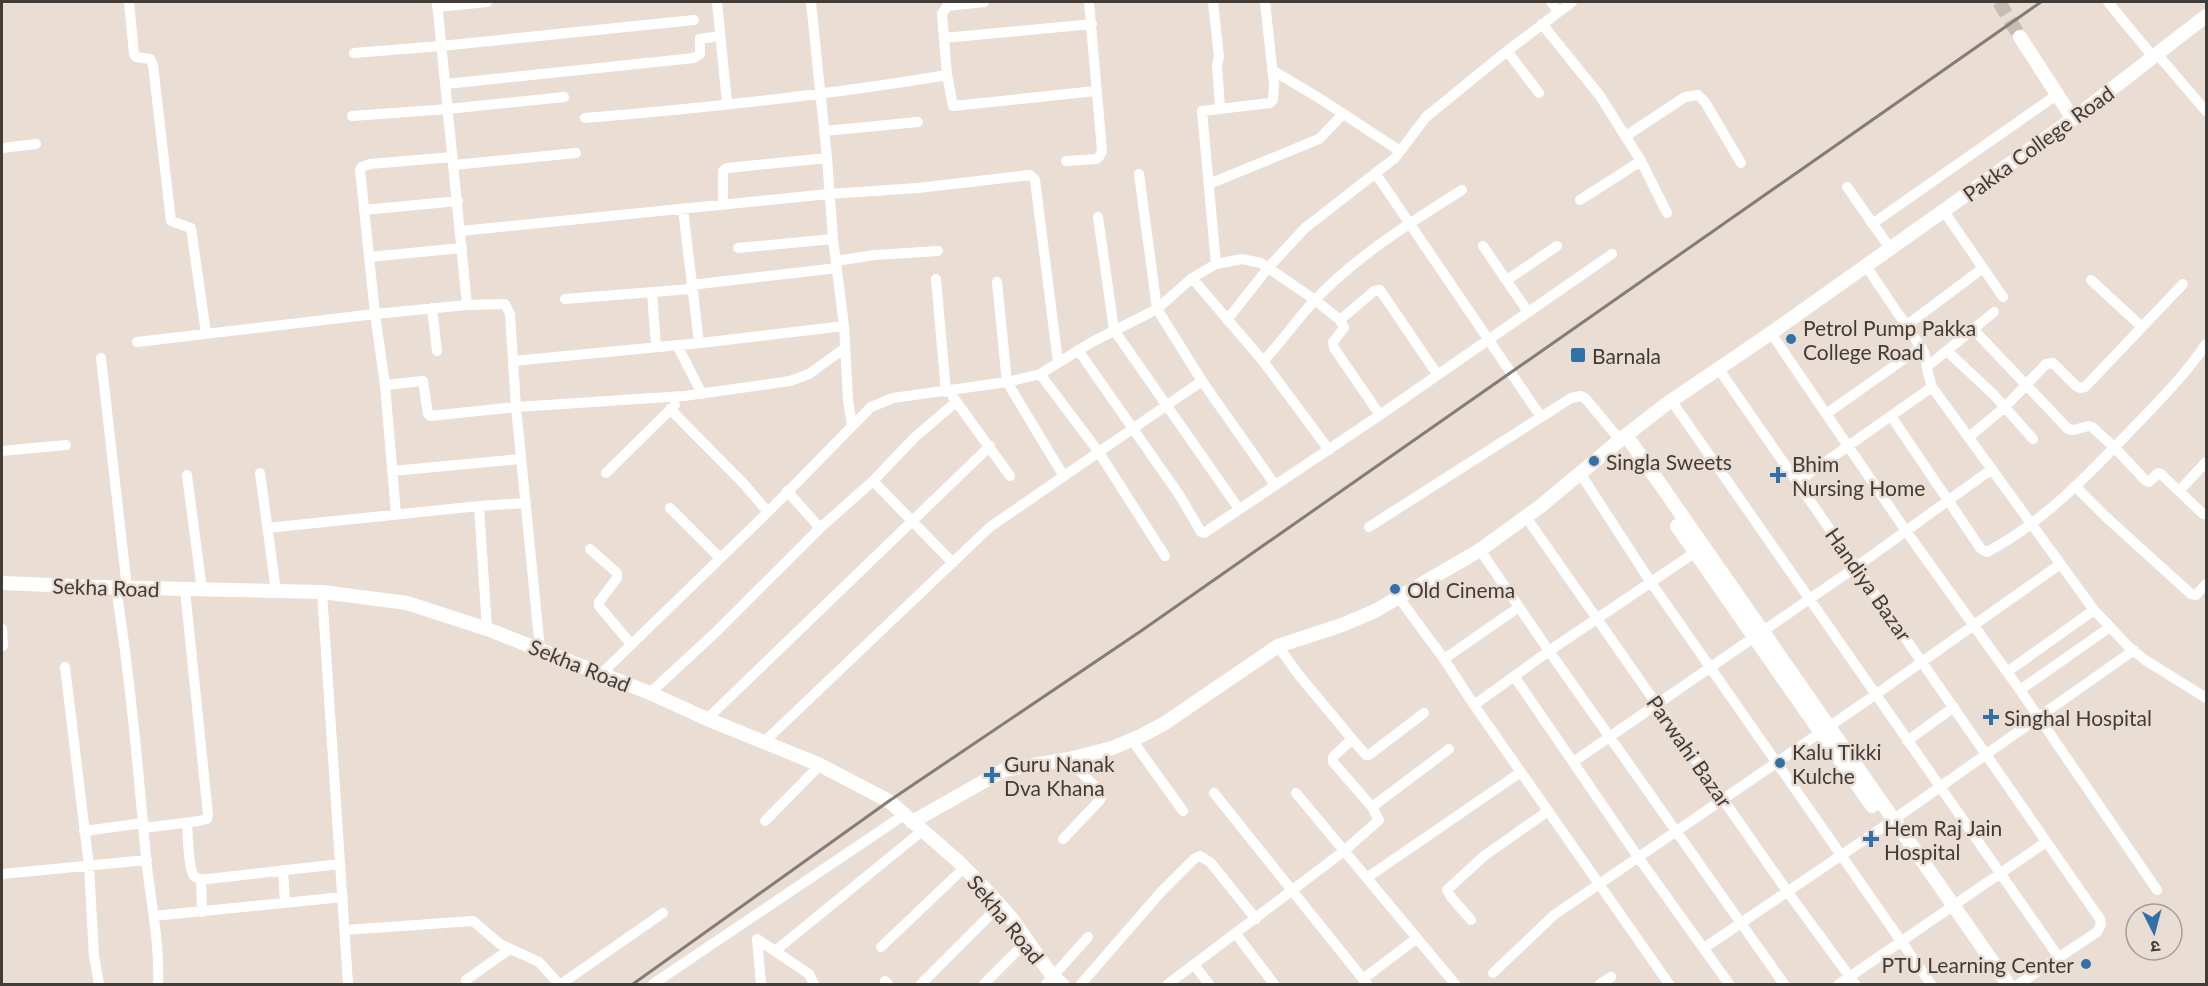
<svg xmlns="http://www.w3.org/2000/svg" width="2208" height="986" viewBox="0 0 2208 986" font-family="Lato,'Noto Sans Devanagari',sans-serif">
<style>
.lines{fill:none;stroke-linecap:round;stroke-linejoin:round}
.tertiary-tunnel{stroke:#c8bdb5;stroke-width:14;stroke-dasharray:14 7;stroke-linecap:butt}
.minor{stroke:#fff;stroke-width:10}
.tertiary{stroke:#fff;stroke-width:14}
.rail{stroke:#857c76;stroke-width:3}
.poi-dot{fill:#3171a8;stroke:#eaddd4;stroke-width:2}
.labels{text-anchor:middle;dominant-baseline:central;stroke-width:5;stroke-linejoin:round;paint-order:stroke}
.street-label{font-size:21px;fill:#413c38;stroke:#eaddd4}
.poi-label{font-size:21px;fill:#413c38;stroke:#eaddd4;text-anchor:start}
</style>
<rect width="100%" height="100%" fill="#eaddd4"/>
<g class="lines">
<!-- tertiary-tunnel -->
<path class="tertiary-tunnel" d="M1999,2L2020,37"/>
<!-- minor -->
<path class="minor" d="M129,2L134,54L136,57L150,59L153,65L171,221L191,228L206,333
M437,2L467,305
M717,2L727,103
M811,2L827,158L833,239L844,326L848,400L852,426
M984,2L947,6L942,14L947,75L953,106L1096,91
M1213,2L1219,57L1217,65L1220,108
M1551,2L1558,11
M2108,2L2154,58
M437,7L487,2
M1542,24L1600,96L1641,161L1667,213
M944,38L1092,24
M1507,51L1539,93
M354,53L441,46L694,20
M2158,55L2206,111
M1272,70L1319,98L1400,151
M446,84L694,58L700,54V39L720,36
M352,116L448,109L564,97
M585,118C706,108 828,95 947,75
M824,131L918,122
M1626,136L1685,97L1698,95L1705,102L1741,163
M2,148L36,144
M1066,161L1096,159L1099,157L1102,151L1089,2
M454,165L576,153
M1139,174L1157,309L1202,381L1275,485
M1376,174L1541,417
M1209,184L1319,139L1343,114
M1847,187L1890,248
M1580,200L1641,161
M723,205V171L727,168L827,158
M683,209L699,343
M364,210L458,201
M1943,210L2003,297
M1098,217L1114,330L1239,509
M1872,224L2058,94
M461,231L829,194L918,188L1030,175L1035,180L1058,362
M1483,246L1528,312
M738,248L833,239
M369,257L462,248
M836,261L874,255L938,251
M1216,264L1202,111L1270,103L1273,100L1274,85L1265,2
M1866,266L1924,352L1928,373L1932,387L2094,610L2128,646L2145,660L2206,698
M1192,278L1263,361L1329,450
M936,279L946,392
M1507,280L1557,246
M2091,280L2142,327
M997,282L1007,382L1063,475
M691,285L837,268
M652,292L656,347
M565,299L691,289
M432,308L437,351
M1227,320L1268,268L1305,228L1395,158L1426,117L1507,51L1572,2
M1340,320L1374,291L1380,290L1437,374
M1907,325L1983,268
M1973,329L2068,429L2074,430L2088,426L2092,427L2114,447L2145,480L2149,482L2158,473L2161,474L2203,514
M1771,333L1906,531L2020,690L2110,627
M137,342L375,314L467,305L505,304L510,314L516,407L540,649
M677,345L702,394
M1078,350L1180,496L1201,532L1204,533L1380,415L1612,254
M1947,351L1993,394L2033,439
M101,358L127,588
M513,361L701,343L844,326
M1263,361C1282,342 1296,320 1314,301C1356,256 1410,223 1462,190
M1928,366L1994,312
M1718,368L2100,919L2101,924L2097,932L2019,984
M1040,374L1098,451L1165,556
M385,385L423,381L428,414L430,416L516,407L684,396L790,381L809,374L845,348
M953,397L1010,476
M1671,400L2060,959
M670,409L743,483L768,512
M1826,414L1921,347
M1891,416L1981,549L1987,552C2044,522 2090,473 2134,427C2160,400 2185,375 2206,344
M1969,437L2005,407L2046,364L2053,363L2076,386L2081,388L2085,387L2183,284
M2,451L66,445
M392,471L521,459
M260,473L276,591
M606,473L675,405
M1580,473L1650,581L1931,984
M187,475L202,590
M873,481L953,563
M1797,482L1932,387
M2075,486L2106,517L2191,594L2196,595L2206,584
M787,491L820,528
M2179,491L2206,462
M479,506L487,629
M670,508L720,558
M396,514L385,385L375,314L360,170L362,167L370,164L453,157
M1526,517L1787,891L1855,984
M1369,527L1571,398L1580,396L1585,398L1620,440
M267,528L479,506L526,503
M590,549L617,573V578L599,602V606L631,644
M1480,550L1549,651L1700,549
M116,588C130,677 138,767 146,857C150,899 160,942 158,984
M322,592L348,984
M1399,598L1444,659L1519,607
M2,629L3,646
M1444,659L1474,705L1669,984
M65,667L89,866L94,956L99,984
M2007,672L2094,610
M601,674L768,512L871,407L893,398L1007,382L1040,374L1092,342L1157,309L1192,278L1216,264L1242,259L1261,263L1315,300L1340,320L1344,328L1333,342L1334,348L1380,415
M1514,676L1638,857L1729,984
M2020,690L2157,890
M650,693L717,631L820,528L873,481L915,437L956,402
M1474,705L1549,651L1784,984
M707,719L990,446
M1352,739L1366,755H1369L1424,713
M1132,740L1183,811
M1907,741L1954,707
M764,742L990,527L1202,381
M1573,762L1856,567L1992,469
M1214,793L1367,984
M1296,793L1455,984
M1372,807L1449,749
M765,821L820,765
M187,823C188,834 188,868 194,876C197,880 203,879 208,879L340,864
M144,828L199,821L207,819L208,815L185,590
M84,831L144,823
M1063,839L1100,800L1101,797L1097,789L1069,759
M283,870L285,902
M2,874L147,860
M1368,877L1521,772
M201,879L202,912
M154,916L343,897
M1471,920L1451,897L1447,890L1484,856L1548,811
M345,930L473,921L500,944L539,962L559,984
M1236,934L1274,984
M881,947L964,868
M1704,948L1886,825L2134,650
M775,951L922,831
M1195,966L1209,984
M1493,973L1554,915L1875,695L2059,565
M1363,979L1417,938
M466,980L510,949
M885,981L888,984
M561,984L663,913
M653,984L904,815
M761,984L757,939L809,974L814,984
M921,984L999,906
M984,984L1027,941
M1046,984L1088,937
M1081,984L1161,892L1194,859L1200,856L1210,862L1256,919
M1168,984L1344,851L1379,820L1372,807L1333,762V757L1352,739L1298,674L1278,646
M1600,984L1611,977
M1839,984L2046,842"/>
<!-- tertiary -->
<path class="tertiary" d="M2020,37L2073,119
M1626,435L2008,984
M1677,526L1872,806
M2,583L99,587L322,592L407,603L487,629L650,693L707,719L818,764L889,801L960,863L989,893L1012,919L1053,977L1062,984
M912,822L1004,770L1069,759L1112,748L1141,736L1165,723L1278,646L1342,625L1375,611L1480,550L1542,505L1620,440L1665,405L1771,333L2073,119L2206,16"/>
<!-- rail -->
<path class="rail" d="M633,984L889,801L1141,631L2041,2"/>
</g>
<!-- markers -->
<g class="poi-dot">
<circle cx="1791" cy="339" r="6"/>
<rect x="1570" y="347" width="16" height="16" rx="3"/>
<circle cx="1594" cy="461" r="6"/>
<path d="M1775 466h6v6h6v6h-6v6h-6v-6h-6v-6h6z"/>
<circle cx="1395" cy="589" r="6"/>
<path d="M1988 708h6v6h6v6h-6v6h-6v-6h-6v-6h6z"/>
<circle cx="1780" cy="763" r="6"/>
<path d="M989 766h6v6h6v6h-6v6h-6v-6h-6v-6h6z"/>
<path d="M1868 830h6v6h6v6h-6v6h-6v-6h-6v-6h6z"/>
<circle cx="2086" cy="964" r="6"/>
</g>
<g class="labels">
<!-- street labels -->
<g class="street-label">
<text transform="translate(2038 143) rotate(-36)">Pakka College Road</text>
<text transform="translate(1869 584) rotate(55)">Handiya Bazar</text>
<text transform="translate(106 587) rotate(2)">Sekha Road</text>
<text transform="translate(580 665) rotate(22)">Sekha Road</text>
<text transform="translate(1690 751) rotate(55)">Parwahi Bazar</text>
<text transform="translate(1006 919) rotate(51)">Sekha Road</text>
</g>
<!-- poi labels -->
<g class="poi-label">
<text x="1803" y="327">Petrol Pump Pakka<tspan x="1803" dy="24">College Road</tspan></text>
<text x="1592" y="355">Barnala</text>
<text x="1606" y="461">Singla Sweets</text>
<text x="1792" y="463">Bhim<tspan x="1792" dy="24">Nursing Home</tspan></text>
<text x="1407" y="589">Old Cinema</text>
<text x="2004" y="717">Singhal Hospital</text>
<text x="1792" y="751">Kalu Tikki<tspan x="1792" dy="24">Kulche</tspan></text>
<text x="1004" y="763">Guru Nanak<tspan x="1004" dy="24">Dva Khana</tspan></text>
<text x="1884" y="827">Hem Raj Jain<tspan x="1884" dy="24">Hospital</tspan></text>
<text x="2074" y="964" text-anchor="end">PTU Learning Center</text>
</g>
</g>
<!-- border -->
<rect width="2208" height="986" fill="none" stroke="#413c38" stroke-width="6"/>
<!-- north arrow -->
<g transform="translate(2154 932) rotate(174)"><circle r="28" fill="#eaddd4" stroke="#a69d96" stroke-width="1.5"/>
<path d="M0-4.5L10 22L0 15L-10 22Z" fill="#3171a8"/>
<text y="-9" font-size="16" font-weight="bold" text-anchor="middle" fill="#413c38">उ</text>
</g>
</svg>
